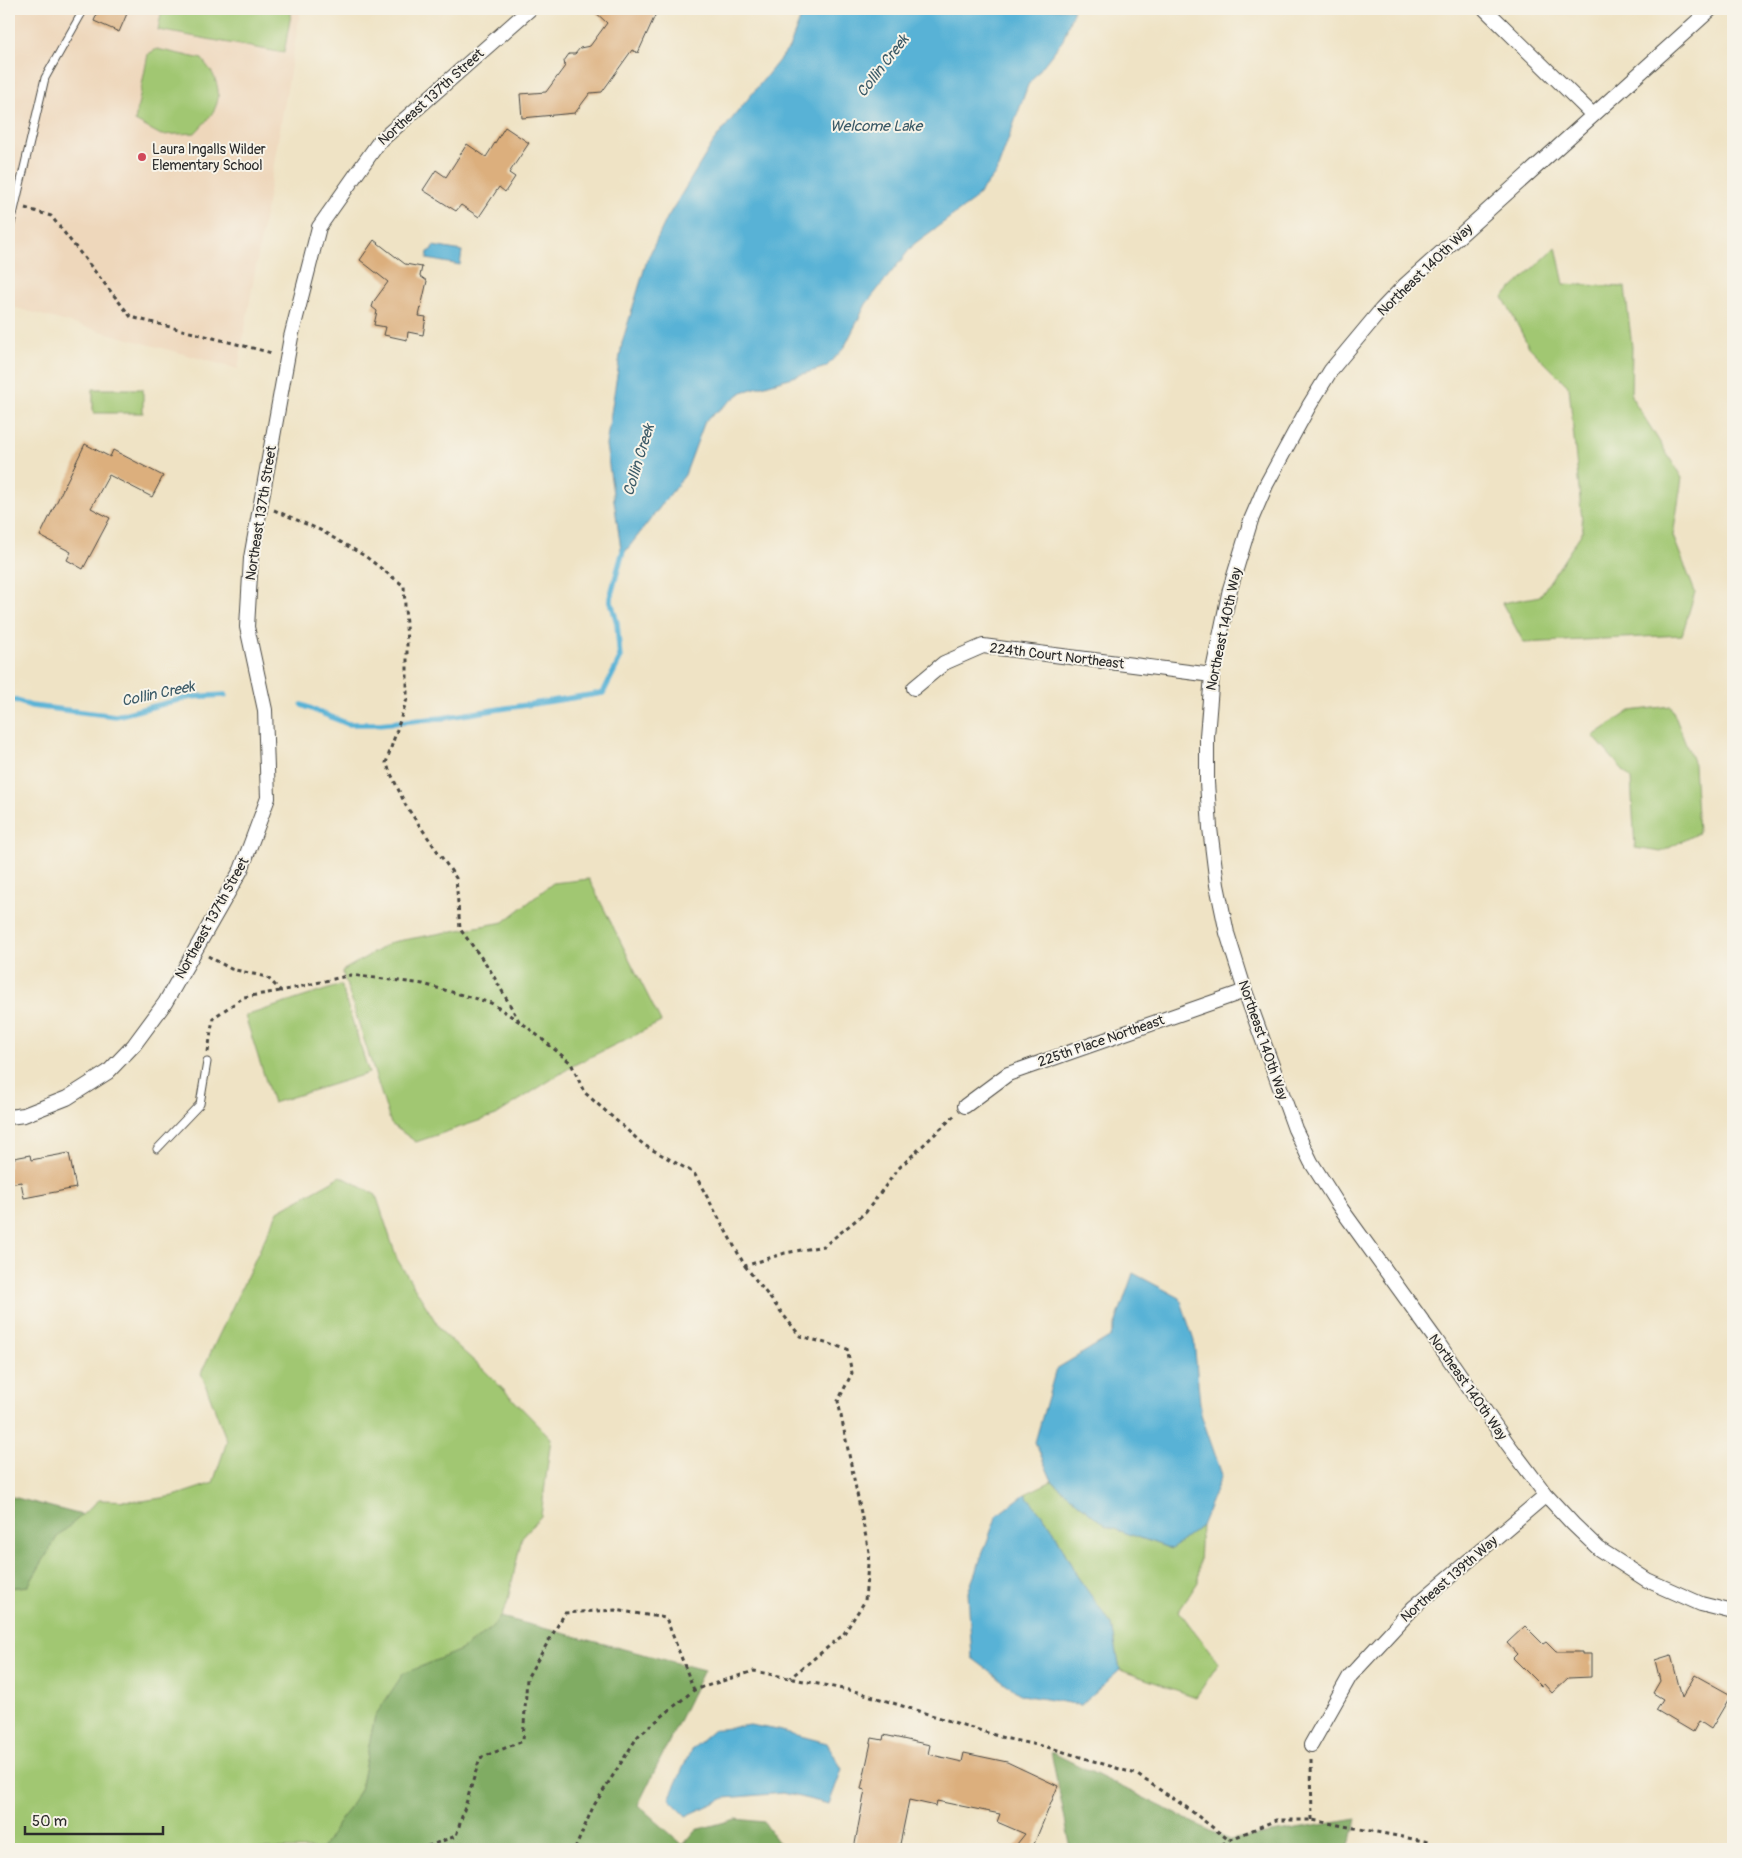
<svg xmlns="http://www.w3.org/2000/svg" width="1742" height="1858" viewBox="0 0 1742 1858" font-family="Pangolin,sans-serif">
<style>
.built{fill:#eed7bb}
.green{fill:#a1c772;stroke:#66794e}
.forest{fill:#80ac64;stroke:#566c48}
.water{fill:#58b2d6;stroke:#426e80}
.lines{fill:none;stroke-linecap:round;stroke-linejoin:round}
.stream{stroke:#58b2d6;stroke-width:5.5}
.building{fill:#dcaf7d}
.service-casing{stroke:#484742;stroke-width:9}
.minor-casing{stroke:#484742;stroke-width:16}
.path{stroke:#484742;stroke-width:3;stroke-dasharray:4 4;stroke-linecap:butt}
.service{stroke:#fff;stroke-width:7}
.minor{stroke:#fff;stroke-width:14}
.poi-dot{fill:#d1495b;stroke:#f7f3e8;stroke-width:2}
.labels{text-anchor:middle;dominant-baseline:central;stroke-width:4;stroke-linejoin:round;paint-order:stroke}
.street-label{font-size:14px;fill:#2b2b2b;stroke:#f7f3e8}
.poi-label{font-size:14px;fill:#2b2b2b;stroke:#f7f3e8;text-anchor:start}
.water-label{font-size:15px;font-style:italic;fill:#3b5a67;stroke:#f7f3e8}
</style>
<rect width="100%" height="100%" fill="#f7f3e8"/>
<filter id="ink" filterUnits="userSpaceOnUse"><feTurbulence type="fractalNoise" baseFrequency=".02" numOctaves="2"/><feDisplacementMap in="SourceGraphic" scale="10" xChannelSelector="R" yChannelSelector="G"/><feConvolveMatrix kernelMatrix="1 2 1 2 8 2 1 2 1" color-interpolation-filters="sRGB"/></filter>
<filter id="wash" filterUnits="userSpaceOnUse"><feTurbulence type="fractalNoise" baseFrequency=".0096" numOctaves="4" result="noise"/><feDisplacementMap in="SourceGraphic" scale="20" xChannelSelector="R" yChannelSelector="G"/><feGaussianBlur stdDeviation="1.12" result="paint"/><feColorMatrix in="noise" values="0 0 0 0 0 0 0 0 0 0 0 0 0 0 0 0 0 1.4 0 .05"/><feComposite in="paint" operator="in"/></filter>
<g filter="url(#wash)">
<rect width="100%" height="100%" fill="#efe3c5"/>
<!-- built -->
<path class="built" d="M9,9H301L238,369L9,306Z"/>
<!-- green -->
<path class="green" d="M162,9H292L284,53L158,30Z
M157,49L202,59C206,65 213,72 215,79C225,104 210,117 195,133L161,135L135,121L148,54Z
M1556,247L1564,284L1625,287L1632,347L1631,396L1682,478L1673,536L1695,592L1682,635L1524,643L1502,603L1540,596L1583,531L1569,387L1529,347L1503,297Z
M93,389H143V413H93Z
M1671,706L1694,764L1698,833L1661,852L1635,848L1631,779L1593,736L1630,711Z
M589,879L661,1022L574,1065L496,1115L416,1142L391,1124L342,971L392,942L504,922L553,883Z
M341,985L369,1073L273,1103L245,1016Z
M341,1176L376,1195L397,1259L442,1332L485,1371L551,1438L541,1516L522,1537L507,1604L501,1617L489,1630L461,1650L430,1663L375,1716L360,1790L322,1849H9V1588L28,1586L57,1537L99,1500L142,1501L174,1496L213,1483L227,1441L201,1373L278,1211Z
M1052,1481L1106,1526L1172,1549L1201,1526L1198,1582L1179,1611L1219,1663L1196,1697L1120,1670L1112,1625L1077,1576L1051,1526L1025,1494Z"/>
<!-- forest -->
<path class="forest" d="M9,1496L82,1515L57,1537L28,1586L9,1588Z
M501,1617L704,1670L638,1805L683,1845L696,1830L736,1819L764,1822L783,1849H322L360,1790L375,1716L403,1674L461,1650L489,1630Z
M1051,1752L1229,1840L1357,1819L1348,1849H1071Z"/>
<!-- water -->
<path class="water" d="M804,9H1074L1063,40L1028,85L996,173L974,200L914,244L866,304L844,348L826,367L742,392L705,421L685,475L622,556L606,445L622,343L647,260L667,218L714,141L789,48Z
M433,246L462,251L460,265L427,259L428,252L432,250Z
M1133,1273L1180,1298L1194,1341L1201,1414L1222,1475L1201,1526L1172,1549L1106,1526L1052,1481L1035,1442L1056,1369L1111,1336Z
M1025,1494L1051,1526L1077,1576L1112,1625L1120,1670L1081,1705L1021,1695L972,1658L968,1592L997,1515Z
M750,1725L778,1730L827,1743L842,1769L829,1804L783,1793L725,1798L686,1816L669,1799L691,1750L714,1730Z"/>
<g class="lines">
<!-- stream -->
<path class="stream" d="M9,698L31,706L116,716L190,697L225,695
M302,705L348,724H378L442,718L603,693L620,659L617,623L610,598L623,551"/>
</g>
<g id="blocks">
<!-- building -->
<path class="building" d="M99,9H129L119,32L94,21Z
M592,9H658L638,53L632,50L602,92L590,93L575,113L522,118L520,94L546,92L565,66L564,61L569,54H575L580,48L590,46L607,23Z
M505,127L529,143L509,173L515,177L505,192L499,187L479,217L461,205L456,211L423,190L436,170L446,177L467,144L486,157Z
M374,240L405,264L422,267L420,276L427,281L419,316L426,317L423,335L408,332L407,340L384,335L386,327L374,325L377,311L372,307L374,301L388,282L360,260Z
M85,444L110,457L113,450L163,476L152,497L109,475L91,508L110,518L83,569L67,560L71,552L40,536Z
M69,1153L76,1188L24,1198L21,1182L9,1184V1159L30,1155L31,1160Z
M1525,1626L1543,1644L1546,1642L1556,1652H1582V1654H1591V1677L1568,1678L1552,1693L1544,1684L1541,1686L1513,1658L1517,1654L1507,1643Z
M1671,1655L1682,1698L1695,1675L1731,1695L1711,1729L1699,1721L1693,1732L1656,1710L1663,1699L1653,1693L1660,1681L1655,1660Z
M884,1735L930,1745L928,1754L962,1762L964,1753L1007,1762L1058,1786L1032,1849H1013L1025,1834L997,1822L1000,1814L937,1801L936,1806L909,1800L899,1849H854L865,1790L861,1789L872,1738L883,1740Z"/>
</g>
</g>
<g filter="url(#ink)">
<use href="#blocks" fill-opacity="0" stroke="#484742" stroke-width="1"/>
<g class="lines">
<!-- service casing -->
<g class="service-casing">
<path id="service" d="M9,232L45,78L84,9
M157,1149L200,1104L207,1062"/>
</g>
<!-- minor casing -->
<g class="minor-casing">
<path id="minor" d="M1485,9L1593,115
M1711,9L1404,286L1381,310L1331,370L1309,406L1266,485L1251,520L1230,589L1212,675L1207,736V782L1210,828L1217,885L1227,933L1245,991L1295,1129L1311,1162L1337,1203L1436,1340L1507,1443L1546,1495L1573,1524L1599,1549L1647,1580L1701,1604L1733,1612
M914,688L944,663L983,646L1212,675
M965,1106L1008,1074L1245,991
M9,1117L24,1115L67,1098L108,1072L134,1045L165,1003L241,870L268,798L265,710L247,627L251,558L291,337L319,227L379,142L530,9
M1311,1745L1350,1676L1414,1607L1546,1495"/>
</g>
<!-- path -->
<path class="path" d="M25,208L51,216L131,317L272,353
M274,510L320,530L365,556L404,586L407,645V699L386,763L406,806L456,878L460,929L489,968L519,1021
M208,956L231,969L267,977L281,991L351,975L423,984L491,1003L526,1026L571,1063L584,1092L644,1145L694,1173L745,1266L785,1253L824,1246L866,1212L898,1169L955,1115
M208,1052L213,1018L244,997L280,991
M745,1266L800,1336L847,1349L852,1373L838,1401L869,1552L865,1601L843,1635L790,1678
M1311,1760L1312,1820
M420,1849L456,1836L480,1758L523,1741L527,1678L565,1613L615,1610L666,1618L694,1690
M575,1849L593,1807L638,1736L694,1690L754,1671L858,1692L1004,1738L1051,1748L1136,1774L1186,1807L1229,1840L1276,1820H1312L1424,1841L1452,1849
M1215,1849L1229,1840"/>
<!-- service -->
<use href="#service" class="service"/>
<!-- minor -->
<use href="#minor" class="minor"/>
</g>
</g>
<!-- markers -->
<circle class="poi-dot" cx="142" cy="157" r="5"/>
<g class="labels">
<!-- street labels -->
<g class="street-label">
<text transform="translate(431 97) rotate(-42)">Northeast 137th Street</text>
<text transform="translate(1425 270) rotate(-44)">Northeast 140th Way</text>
<text transform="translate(261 513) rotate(-81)">Northeast 137th Street</text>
<text transform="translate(1224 629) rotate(-78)">Northeast 140th Way</text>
<text transform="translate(1057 656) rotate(7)">224th Court Northeast</text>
<text transform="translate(212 918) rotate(-61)">Northeast 137th Street</text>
<text transform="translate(1263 1040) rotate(71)">Northeast 140th Way</text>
<text transform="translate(1101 1041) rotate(-19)">225th Place Northeast</text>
<text transform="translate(1468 1387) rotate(55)">Northeast 140th Way</text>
<text transform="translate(1449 1579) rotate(-41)">Northeast 139th Way</text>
</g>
<!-- poi labels -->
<g class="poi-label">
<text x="152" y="149">Laura Ingalls Wilder<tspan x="152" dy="16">Elementary School</tspan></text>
</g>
<!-- water labels -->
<g class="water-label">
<text transform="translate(883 66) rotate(-52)">Collin Creek</text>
<text x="876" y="126">Welcome Lake</text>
<text transform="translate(639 460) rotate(-73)">Collin Creek</text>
<text transform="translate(158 694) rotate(-12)">Collin Creek</text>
</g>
</g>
<!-- margin -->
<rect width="1742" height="1858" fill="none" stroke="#f7f3e8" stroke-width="30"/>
<!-- scale -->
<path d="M25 1826v8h138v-8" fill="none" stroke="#2b2b2b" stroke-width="2.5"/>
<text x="32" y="1826" font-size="15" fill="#2b2b2b" stroke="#f7f3e8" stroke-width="4" paint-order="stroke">50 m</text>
</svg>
